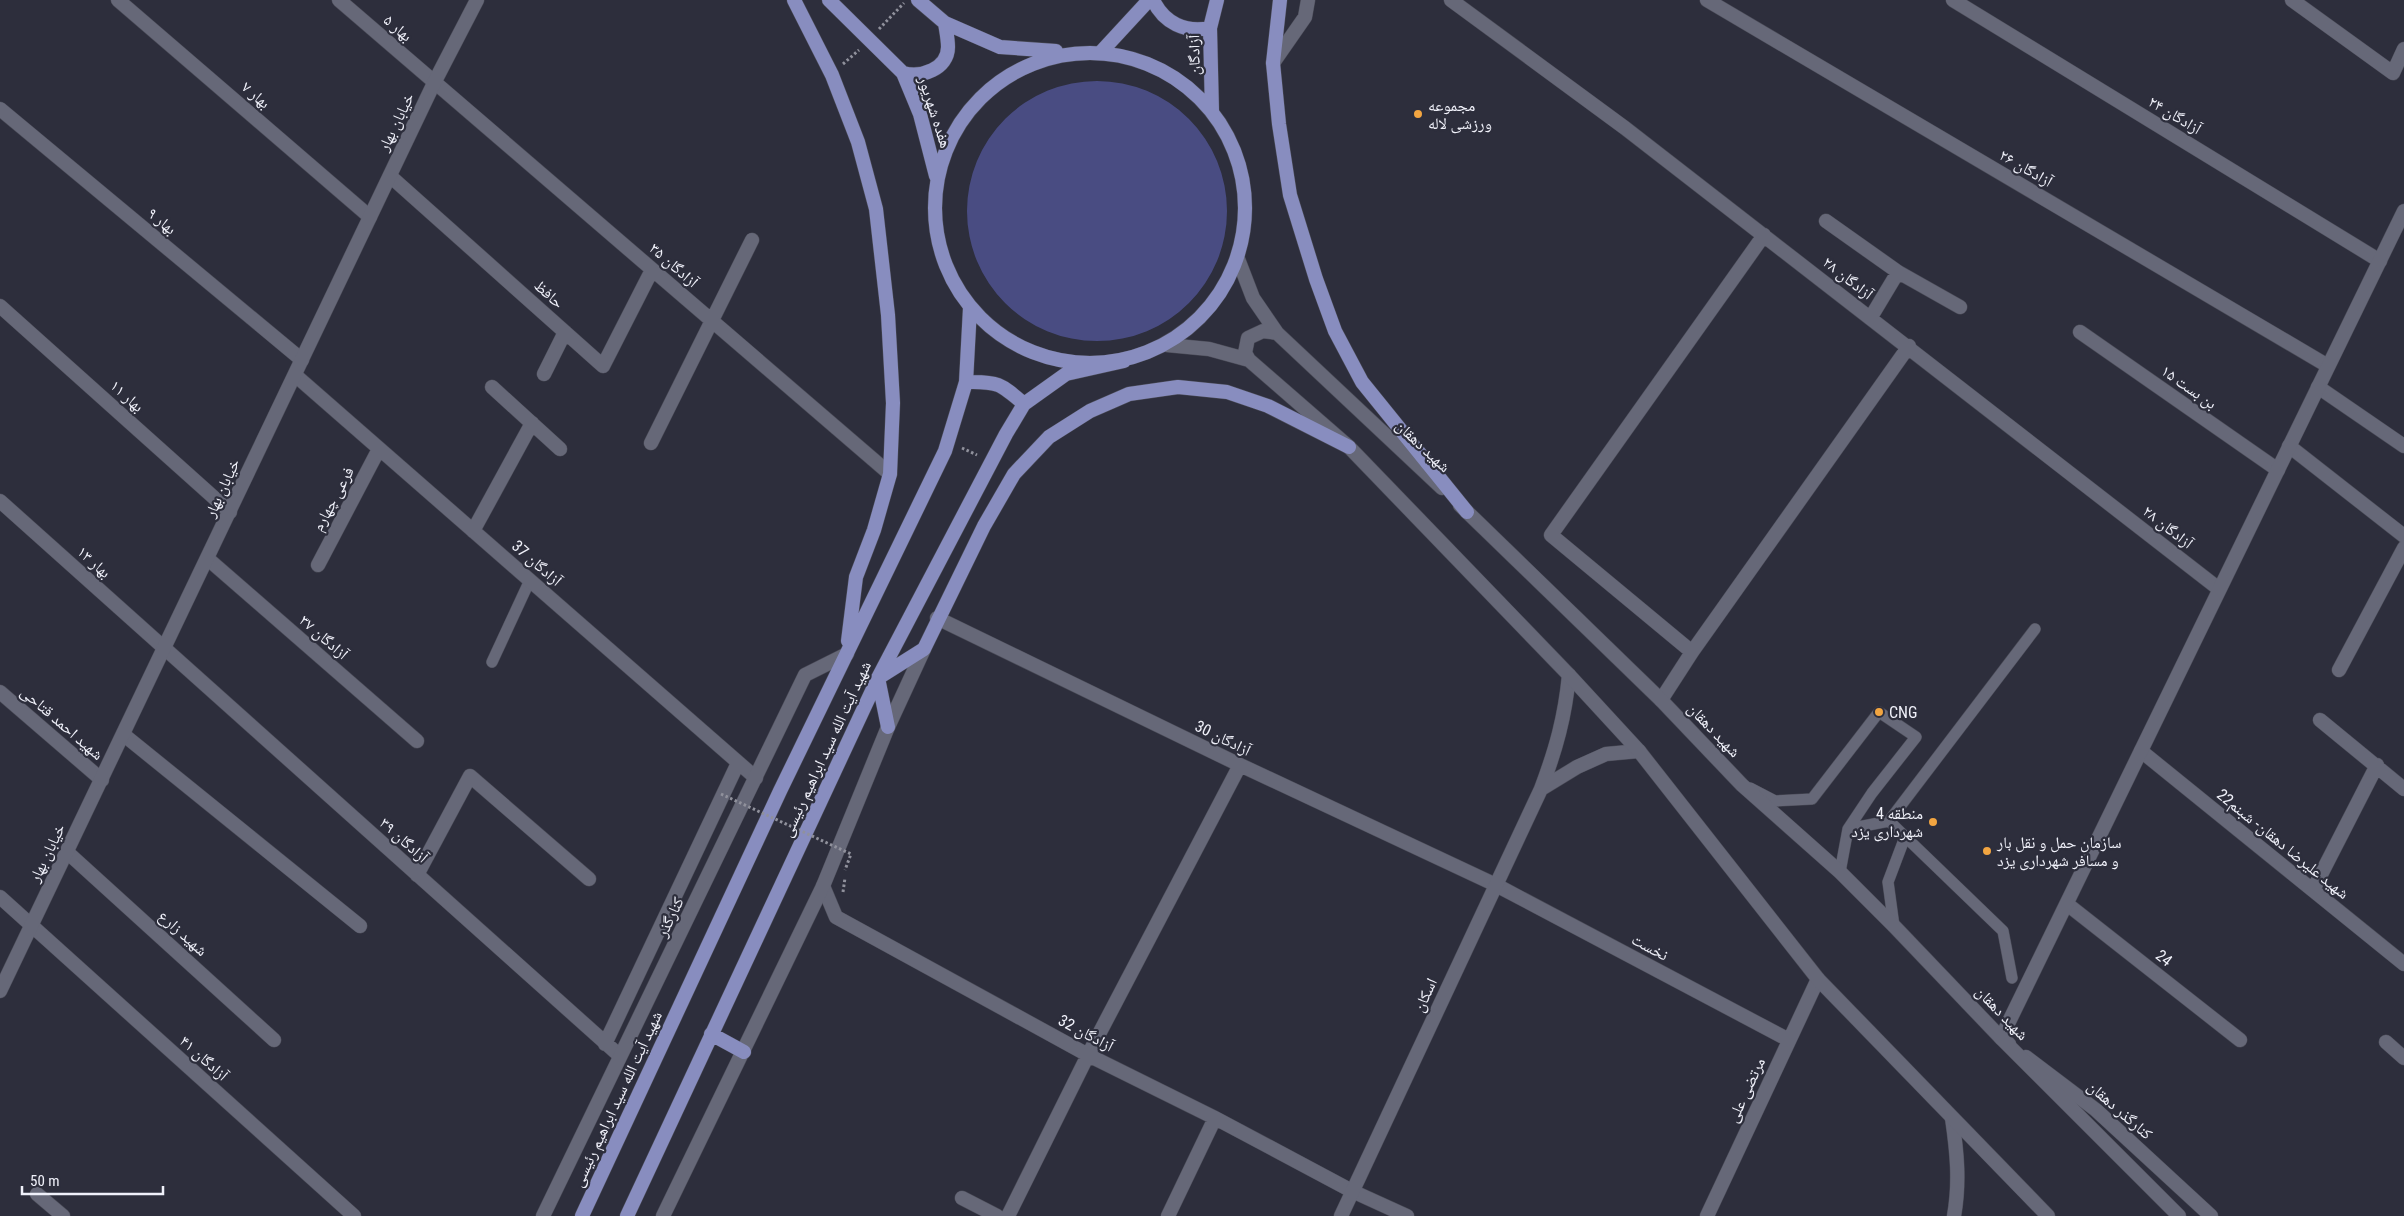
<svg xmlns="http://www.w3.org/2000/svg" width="2404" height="1216" viewBox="0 0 2404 1216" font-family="'Roboto Condensed','Noto Naskh Arabic',sans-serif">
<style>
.green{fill:#494c82}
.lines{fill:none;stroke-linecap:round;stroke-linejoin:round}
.service-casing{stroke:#4a4b57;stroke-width:12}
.minor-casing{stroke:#4a4b57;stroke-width:15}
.tertiary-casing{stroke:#4a4b57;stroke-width:15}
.secondary-casing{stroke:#4a4b57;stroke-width:15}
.primary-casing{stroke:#4a4b57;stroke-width:15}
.path{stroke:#90919c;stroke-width:3;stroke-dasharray:2.5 2.5;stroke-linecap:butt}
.service{stroke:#666878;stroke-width:11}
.minor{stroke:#666878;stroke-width:14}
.tertiary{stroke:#666878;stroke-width:14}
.secondary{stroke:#666878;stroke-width:14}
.primary{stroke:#888dbf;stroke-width:14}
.path-bridge{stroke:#90919c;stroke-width:3;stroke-dasharray:2.5 2.5;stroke-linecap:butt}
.poi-dot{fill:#f2a541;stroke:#2d2e3c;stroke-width:2}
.labels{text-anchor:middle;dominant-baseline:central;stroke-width:4.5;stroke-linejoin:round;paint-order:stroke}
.street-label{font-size:16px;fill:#f0f1fa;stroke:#2d2e3c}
.poi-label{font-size:16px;fill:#f0f1fa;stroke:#2d2e3c;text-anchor:start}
</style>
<rect width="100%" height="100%" fill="#2d2e3c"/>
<!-- green -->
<path class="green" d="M967 211a130 130 0 1 1 260 0a130 130 0 1 1-260 0Z"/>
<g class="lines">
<!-- service casing -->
<g class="service-casing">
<path id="service" d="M492,662L530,580
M1750,788L1775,801L1812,799L1879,712L1916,737L1872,793L1848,829L1840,872
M1889,821L2035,629
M1848,829L1889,821L2003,931L2012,978
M1894,926L1888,882L1905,837"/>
</g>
<!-- minor casing -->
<g class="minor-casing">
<path id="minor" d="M118,0L370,217
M339,0L890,474
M1451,0L1625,128L2219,589
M1707,0L2328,366
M1953,0L2380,261
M2292,0L2393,73L2404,49
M1273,63L1305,17L1308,0
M0,109L302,360
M390,176L603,366L652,270
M1826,221L1898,272L1871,317
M1898,272L1960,307
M0,306L230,512
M2080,332L2278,470
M544,374L565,332
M295,375L756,778
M492,387L560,449
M2318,387L2404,446
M651,443L752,240
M2289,446L2404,536
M0,501L620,1056
M473,531L532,423
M208,559L417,741
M318,565L379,449
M937,618L1240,765L1496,885L1789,1040
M1692,652L1551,535L1764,235
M2339,670L2404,548
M0,692L102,780
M1661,700L1692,652L1909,346
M2320,720L2404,789
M124,735L360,926
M2141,751L2404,964
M67,852L274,1040
M417,875L470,776L589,879
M823,886L836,917L1088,1055L1215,1118L1352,1191L1407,1216
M2313,890L2377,765
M0,897L354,1216
M2067,904L2240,1040
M2386,1042L2404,1058
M605,1044L738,763
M37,1194L63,1216
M962,1198L997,1216
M1008,1216L1088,1055L1240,765
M1168,1216L1215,1118
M1707,1216L1818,979"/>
</g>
<!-- tertiary casing -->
<g class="tertiary-casing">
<path id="tertiary" d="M1541,789L1577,767L1606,754L1639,751
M0,991L434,83L477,0
M2009,1044L2001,1038L2404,211
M2026,1057L2096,1110L2211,1216
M1952,1118C1957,1152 1960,1182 1954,1216
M543,1216L805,675L847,654
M663,1216L823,886L888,727L924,649
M1341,1216L1541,789C1556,749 1565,717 1569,675"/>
</g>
<!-- secondary casing -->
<g class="secondary-casing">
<path id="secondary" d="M1238,259L1253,298L1277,333L1442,488
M1167,345L1209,349L1249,360L1349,447L1569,675L1639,751L1818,979L2048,1216
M1249,360L1245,353L1248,338L1263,331L1277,333
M1460,505L1661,700L1742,785L1840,872L1894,926L2001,1038L2179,1216"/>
</g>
<!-- primary casing -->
<g class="primary-casing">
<path id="primary" d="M794,0L832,75L858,142L876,209L888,315L893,403L890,474L874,530L856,577L848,641
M829,0L903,73L920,114L936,176
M918,0L945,23L1000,47L1056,51
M1153,0C1164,23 1185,33 1210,28
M1280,0L1273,63L1279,124L1290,195L1316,279L1335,331L1362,382L1467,512
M1101,52L1149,0
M935 208a155 155 0 1 1 310 0a155 155 0 1 1-310 0Z
M903,73C921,78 948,69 948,47C948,39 946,30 945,23
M1212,111L1210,28L1217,0
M966,382C998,381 1001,384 1024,404
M888,727L878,678L924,649L984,526L1014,474L1049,437L1090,411L1129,394L1178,387L1227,392L1268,406L1349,447
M711,1034L744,1052
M582,1216L780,791L945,451L966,382L970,308
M627,1216L878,678L1006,434L1024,404L1066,374L1124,361"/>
</g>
<!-- path -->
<path class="path" d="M879,29L904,3
M843,64L859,50
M962,448L977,455
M843,892L845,878"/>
<!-- service -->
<use href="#service" class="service"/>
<!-- minor -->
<use href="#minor" class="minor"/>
<!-- tertiary -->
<use href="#tertiary" class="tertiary"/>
<!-- secondary -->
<use href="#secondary" class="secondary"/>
<!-- primary -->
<use href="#primary" class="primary"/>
<!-- path-bridge -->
<path class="path-bridge" d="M721,794L851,854L845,870"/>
</g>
<!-- markers -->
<g class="poi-dot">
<circle cx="1418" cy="114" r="5"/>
<circle cx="1879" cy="712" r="5"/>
<circle cx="1933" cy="822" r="5"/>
<circle cx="1987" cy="851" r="5"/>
</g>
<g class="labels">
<!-- street labels -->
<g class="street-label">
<text transform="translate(398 28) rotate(41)">بهار ۵</text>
<text transform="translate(1194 55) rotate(-91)">آزادگان</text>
<text transform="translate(256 95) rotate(41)">بهار ۷</text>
<text transform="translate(935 112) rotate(72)">هفده شهریور</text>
<text transform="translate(2175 115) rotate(31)">۲۴ آزادگان</text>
<text transform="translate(396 122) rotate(-64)">خیابان بهار</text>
<text transform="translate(2026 168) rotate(30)">۲۶ آزادگان</text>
<text transform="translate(162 221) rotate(40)">بهار ۹</text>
<text transform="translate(674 265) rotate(41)">آزادگان ۳۵</text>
<text transform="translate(1848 278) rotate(38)">۲۸ آزادگان</text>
<text transform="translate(549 294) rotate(42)">حافظ</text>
<text transform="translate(2189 387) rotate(35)">بن بست ۱۵</text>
<text transform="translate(127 396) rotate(42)">بهار ۱۱</text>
<text transform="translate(1423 446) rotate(43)">شهید دهقان</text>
<text transform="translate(222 488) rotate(-65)">خیابان بهار</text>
<text transform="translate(333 499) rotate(-62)">فرعی چهارم</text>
<text transform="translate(2168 527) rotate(38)">۲۸ آزادگان</text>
<text transform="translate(94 562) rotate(42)">بهار ۱۳</text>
<text transform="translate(537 563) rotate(41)">آزادگان 37</text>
<text transform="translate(324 637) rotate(41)">آزادگان ۳۷</text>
<text transform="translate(62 723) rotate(41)">شهید احمد قتاحی</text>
<text transform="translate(1714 730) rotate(46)">شهید دهقان</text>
<text transform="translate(1223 738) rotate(26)">آزادگان 30</text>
<text transform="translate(826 749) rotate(-65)">شهید آیت الله سید ابراهیم رئیسی</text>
<text transform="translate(404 840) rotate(42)">آزادگان ۳۹</text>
<text transform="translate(2283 844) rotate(39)">شهید علیرضا دهقان- شبنم22</text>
<text transform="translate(47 853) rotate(-64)">خیابان بهار</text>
<text transform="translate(670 917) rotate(-64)">کنارگذر</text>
<text transform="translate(183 933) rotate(42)">شهید زارع</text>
<text transform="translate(1650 947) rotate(28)">نخست</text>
<text transform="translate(2164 958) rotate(38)">24</text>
<text transform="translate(1425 995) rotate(-65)">اسکان</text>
<text transform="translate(2002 1013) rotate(46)">شهید دهقان</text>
<text transform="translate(1086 1033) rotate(28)">آزادگان 32</text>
<text transform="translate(204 1058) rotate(42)">آزادگان ۴۱</text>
<text transform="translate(1746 1090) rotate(-65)">مرتضی علی</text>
<text transform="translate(617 1099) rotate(-65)">شهید آیت الله سید ابراهیم رئیسی</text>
<text transform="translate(2120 1110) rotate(41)">کنارگذر دهقان</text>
</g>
<!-- poi labels -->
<g class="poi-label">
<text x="1428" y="105">مجموعه<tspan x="1428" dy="18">ورزشی لاله</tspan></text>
<text x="1889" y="712">CNG</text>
<text x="1923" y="813" text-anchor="end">منطقه 4<tspan x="1923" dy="18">شهرداری یزد</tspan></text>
<text x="1997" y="842">سازمان حمل و نقل بار<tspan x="1997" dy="18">و مسافر شهرداری یزد</tspan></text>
</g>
</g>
<!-- scale -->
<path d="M22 1186v8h141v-8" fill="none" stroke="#f0f1fa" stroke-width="2.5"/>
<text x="30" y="1186" font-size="15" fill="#f0f1fa" stroke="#2d2e3c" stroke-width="4" paint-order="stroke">50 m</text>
</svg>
